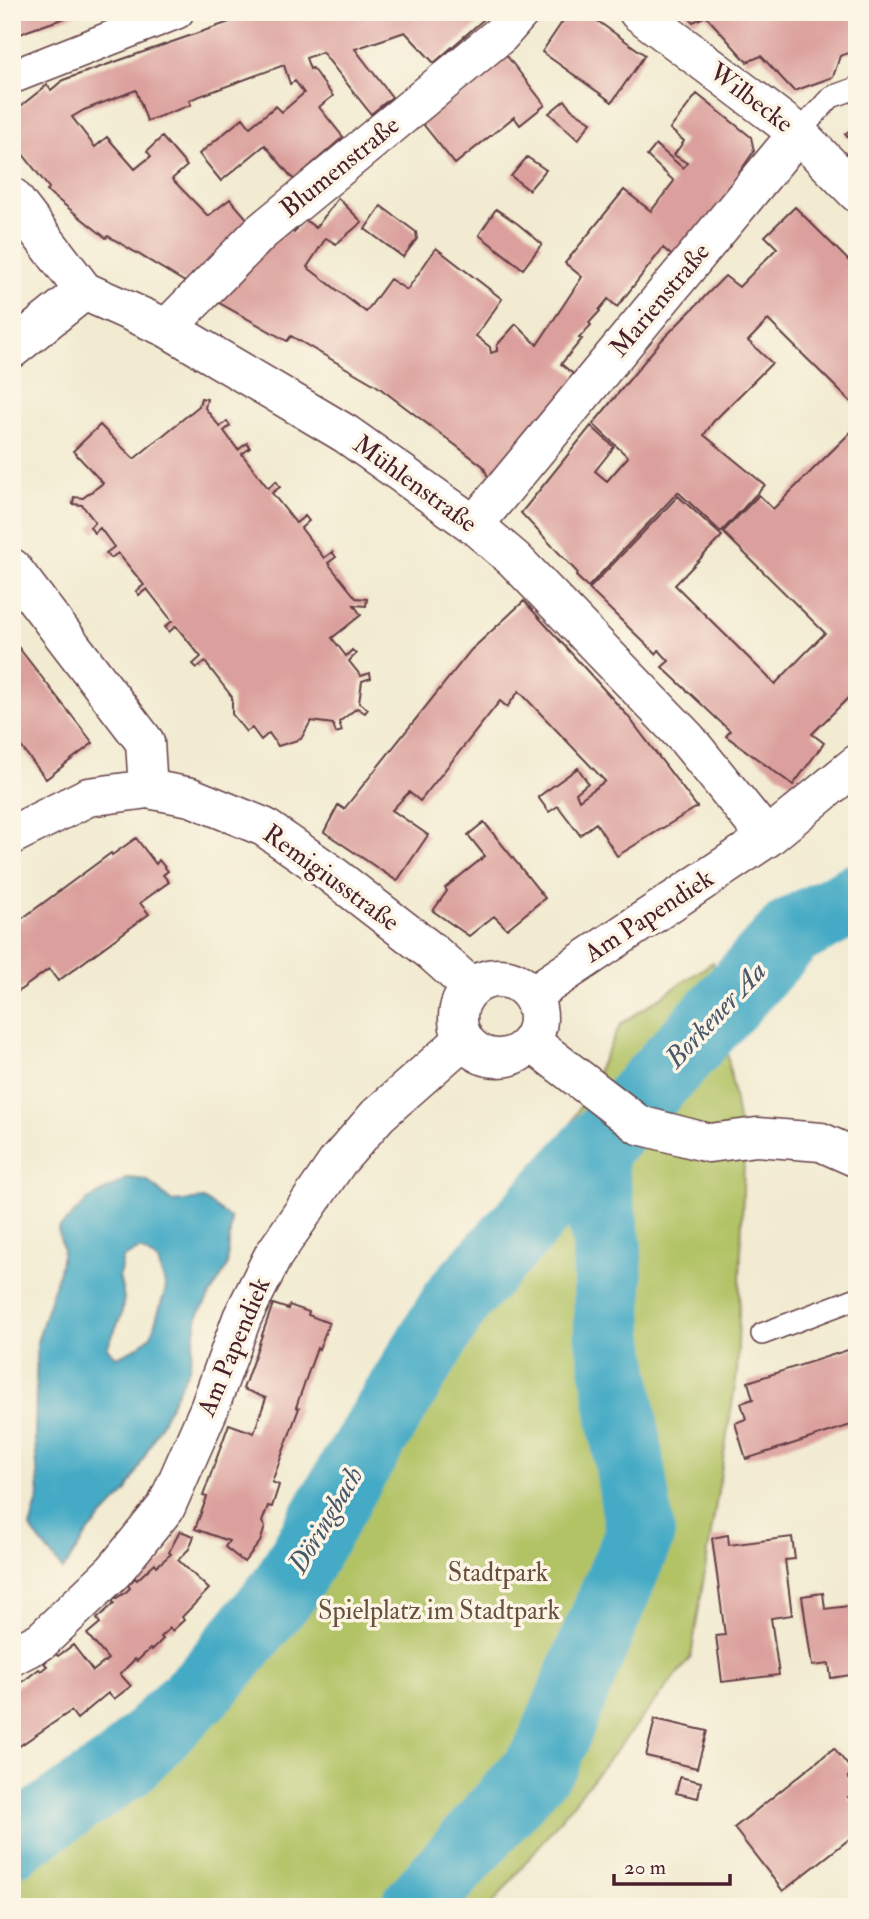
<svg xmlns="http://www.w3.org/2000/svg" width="869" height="1919" viewBox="0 0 869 1919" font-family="'IM FELL Double Pica',serif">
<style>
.green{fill:#b2c366;stroke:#7e7148;stroke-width:2}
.water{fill:#45aac5;stroke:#486478;stroke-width:2;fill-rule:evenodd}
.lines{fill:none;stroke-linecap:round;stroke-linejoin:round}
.river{stroke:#45aac5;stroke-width:70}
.building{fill:#dba09d}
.service-casing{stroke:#633e44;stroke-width:24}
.pedestrian-casing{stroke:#633e44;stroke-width:36}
.minor-casing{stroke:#633e44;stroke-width:41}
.service{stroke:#fff;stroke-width:21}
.pedestrian{stroke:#fff;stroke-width:33}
.minor{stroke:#fff;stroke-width:38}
.labels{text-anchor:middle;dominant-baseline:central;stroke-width:7;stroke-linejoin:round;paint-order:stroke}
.street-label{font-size:26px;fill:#4a1f2b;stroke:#fcf5e5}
.park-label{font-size:26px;fill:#69503d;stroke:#fcf5e5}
.water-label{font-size:28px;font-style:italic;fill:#485769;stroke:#fcf5e5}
</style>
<rect width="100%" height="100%" fill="#fcf5e5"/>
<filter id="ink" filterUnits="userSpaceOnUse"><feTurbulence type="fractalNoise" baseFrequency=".0143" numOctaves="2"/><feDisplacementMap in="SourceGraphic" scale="14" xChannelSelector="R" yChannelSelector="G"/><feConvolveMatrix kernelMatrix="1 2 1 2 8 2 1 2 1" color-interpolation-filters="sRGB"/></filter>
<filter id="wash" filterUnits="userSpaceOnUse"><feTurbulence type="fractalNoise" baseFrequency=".00686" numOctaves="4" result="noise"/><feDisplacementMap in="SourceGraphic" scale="28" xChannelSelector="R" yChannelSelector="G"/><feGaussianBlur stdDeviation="1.57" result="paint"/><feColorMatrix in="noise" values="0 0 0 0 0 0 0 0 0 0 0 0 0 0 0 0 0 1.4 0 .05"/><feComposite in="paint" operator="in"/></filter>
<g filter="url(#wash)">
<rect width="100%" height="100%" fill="#f2ebd1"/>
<!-- green -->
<path class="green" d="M713,962L744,1159L737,1374L691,1657L490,1907H12V1809L104,1752L220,1638L399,1344L559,1148L621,1024Z"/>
<!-- water -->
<path class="water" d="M128,1178L147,1180L172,1202L204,1199L231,1219L227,1267L198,1315L189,1368L127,1491L90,1530L63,1570L30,1528L39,1495L35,1439L37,1342L59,1270L63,1250L58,1229L88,1200ZM140,1249L158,1261L166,1288L151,1336L136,1348L117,1357L107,1348L121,1316L124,1298L119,1276L123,1258Z"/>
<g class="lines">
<!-- river -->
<path class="river" d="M12,1842L123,1767L210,1680L284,1590L350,1475L459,1297L792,932L857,898
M416,1907L545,1760L640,1533L609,1333L607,1245L590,1153"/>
</g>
<g id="blocks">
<!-- building -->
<path class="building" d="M12,12H80V13L27,31L12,38Z
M258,12H492L434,63L405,32L355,49L392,97L371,114L322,52L306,58L310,69L312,68L333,96L319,107L343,137L294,180L265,145L221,181L199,154L243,118L250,127L276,106L282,112L304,93L295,81L290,84L284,65L189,100L191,105L147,121L136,90L84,110L72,117L95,147L107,137L135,169L151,156L147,151L162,137L187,166L172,179L208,216L230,199L250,222L185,282L108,236L106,238L47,191L49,188L12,140V113L47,85L51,90L63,80Z
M569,12H585L645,55L612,102L542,52Z
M684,12H857V50L840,56L833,77L794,91L761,56L747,62L706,16L693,22Z
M503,51L545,105L520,125L514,117L455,164L419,119Z
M697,94L751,137L754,151L737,176L740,178L677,260L663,248L617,307L608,299L599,310L600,311L589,323L591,325L579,338L582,339L561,364L577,377L494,482L487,475L483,466L377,386L291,336L287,341L214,300L285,227L294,233L304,219L316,228L338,198L362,222L336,244L326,238L307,267L366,312L390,279L407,290L436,248L502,299L476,336L490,347L491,353L497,351V345L516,324L537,345L582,277L565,263L624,190L651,211L674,181L647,156L656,145L683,168L687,163L674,155L684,141L670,129Z
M565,100L571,109L591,122L578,140L549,113Z
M857,125V146L845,134Z
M527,157L546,170L529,190L511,176Z
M381,206L416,232L417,239L403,257L365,229Z
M795,207L857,269V408L768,320L748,341L772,363L713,422L704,435L765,485L721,532L678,492L588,587L576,576L578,573L521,513L591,426L614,447L595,471L607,481L628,457L593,424L661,341L725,276L739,287L777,248L765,236Z
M496,209L518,224L542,244L523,269L479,235Z
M201,398L207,399L205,408L220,427L227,421L230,426L224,431L238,450L247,443L250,448L242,454L268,488L276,481L280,487L272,493L296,523L305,516L309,521L301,528L324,558L332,552L336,557L328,563L356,598L367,599L366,606L354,605L361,615L332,638L346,656L352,650L356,654L349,661L361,676L370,673L371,678L362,681L359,703L368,709L365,713L357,708L339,722L342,731L336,733L333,724L311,721L301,739L278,746L269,733L261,740L252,728L246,732L232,714V697L205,662L197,668L193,664L201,657L176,626L169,632L165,627L172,621L147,589L139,595L136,591L144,585L118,553L111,558L106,553L114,547L100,528L94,533L90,527L95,522L82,505L73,504L74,497L83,498L103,483L73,451L100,425L134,459L199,406Z
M857,426V689L812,734L824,743L793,785L726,736L730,731L662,667L669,661L659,650L656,654L589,589L678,496L722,536L675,585L775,684L825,633L723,532L759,495L773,509Z
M524,601L627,715L697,807L617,856L596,823L580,835L558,806L549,812L538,797L578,768L588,783L576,793L579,800L605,781L519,691L507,707L500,701L420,801L409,792L392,810L428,835L397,881L324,832L338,805L344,809L471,650Z
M12,639L93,743L46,779L12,735Z
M484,822L545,898L507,929L494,916L469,936L433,911L447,891L445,888L485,856L468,835Z
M136,838L156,864L159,860L168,871L163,875L169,882L140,903L149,914L58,981L49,969L12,996V926L111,853L112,855Z
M273,1304L288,1309L289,1305L309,1312L308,1315L329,1323L319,1349L317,1348L296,1407L299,1408L272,1482L279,1485L272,1507L268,1506L262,1522L265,1527L260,1542L244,1562L225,1547L229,1541L195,1529L207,1497L203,1496L229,1424L254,1433L260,1415L266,1398L243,1389Z
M857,1347V1423L746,1459L735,1423L746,1419L741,1403L753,1399L748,1382Z
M180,1531L194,1536L189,1549L178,1560L209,1589L182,1617L184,1620L172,1631L170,1628L161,1637L163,1639L152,1650L150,1649L137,1661L135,1659L120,1674L131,1686L114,1699L108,1693L77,1719L71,1711L12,1751V1690L39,1669L41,1671L47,1666L44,1663L56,1654L58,1656L73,1645L93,1671L108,1659L87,1634L100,1623L97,1619L114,1603L112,1601L126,1592L130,1588L128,1585L135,1578L137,1580L155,1563L157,1566L171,1554L169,1552Z
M728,1535L729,1545L792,1537L795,1559L785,1560L792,1615L771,1618L779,1675L722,1682L716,1636L725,1635L712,1538Z
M823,1593L825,1609L857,1605V1674L831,1678L829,1664L812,1666L802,1596Z
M655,1719L707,1731L697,1768L646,1756Z
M834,1748L853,1772L848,1777L857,1791L848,1797L857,1808V1833L783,1891L734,1828Z
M680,1777L701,1782L698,1798L676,1793Z"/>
</g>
</g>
<g filter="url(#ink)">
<use href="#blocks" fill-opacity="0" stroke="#633e44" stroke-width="2"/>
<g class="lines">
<!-- service casing -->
<g class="service-casing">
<path id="service" d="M798,133L831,97L857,88
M762,1334L857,1298"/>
</g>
<!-- pedestrian casing -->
<g class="pedestrian-casing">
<path id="pedestrian" d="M12,77L177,12"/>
</g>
<!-- minor casing -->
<g class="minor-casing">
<path id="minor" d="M638,12L798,133L857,193
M12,197L84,291L167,328L346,434L474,525L515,560L687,739L767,838
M167,328L261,232L500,35L520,12
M12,349L84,291
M474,525L798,133
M12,568L145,742L148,789
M12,835L88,797L148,789L191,797L264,827L326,870L432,952L471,987
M458 1018a40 40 0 1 1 80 0a40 40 0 1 1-80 0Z
M532,995L767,838L857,764
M531,1042L639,1125L709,1143L757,1137L821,1142L857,1158
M12,1656L41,1641L114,1571L166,1507L209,1409L242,1318L273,1256L338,1161L378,1115L464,1039"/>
</g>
<!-- service -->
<use href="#service" class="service"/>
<!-- pedestrian -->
<use href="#pedestrian" class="pedestrian"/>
<!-- minor -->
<use href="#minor" class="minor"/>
</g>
</g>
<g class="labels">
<!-- street labels -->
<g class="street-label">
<text transform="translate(751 98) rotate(37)">Wilbecke</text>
<text transform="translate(340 167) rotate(-39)">Blumenstraße</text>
<text transform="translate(660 300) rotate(-50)">Marienstraße</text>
<text transform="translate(415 484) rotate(36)">Mühlenstraße</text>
<text transform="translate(331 878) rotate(36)">Remigiusstraße</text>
<text transform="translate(649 916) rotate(-33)">Am Papendiek</text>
<text transform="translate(234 1347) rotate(-67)">Am Papendiek</text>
</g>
<!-- park labels -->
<g class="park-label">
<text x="498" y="1573">Stadtpark</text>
<text x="439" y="1611">Spielplatz im Stadtpark</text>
</g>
<!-- water labels -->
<g class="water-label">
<text transform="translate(716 1015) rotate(-47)">Borkener Aa</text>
<text transform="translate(326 1520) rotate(-59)">Döringbach</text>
</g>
</g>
<!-- margin -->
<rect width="869" height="1919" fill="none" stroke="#fcf5e5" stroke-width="42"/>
<!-- scale -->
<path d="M614 1874v10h116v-10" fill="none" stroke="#4a1f2b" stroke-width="3.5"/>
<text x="624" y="1874" font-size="21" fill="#4a1f2b" stroke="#fcf5e5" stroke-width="5" paint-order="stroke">20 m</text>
</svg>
